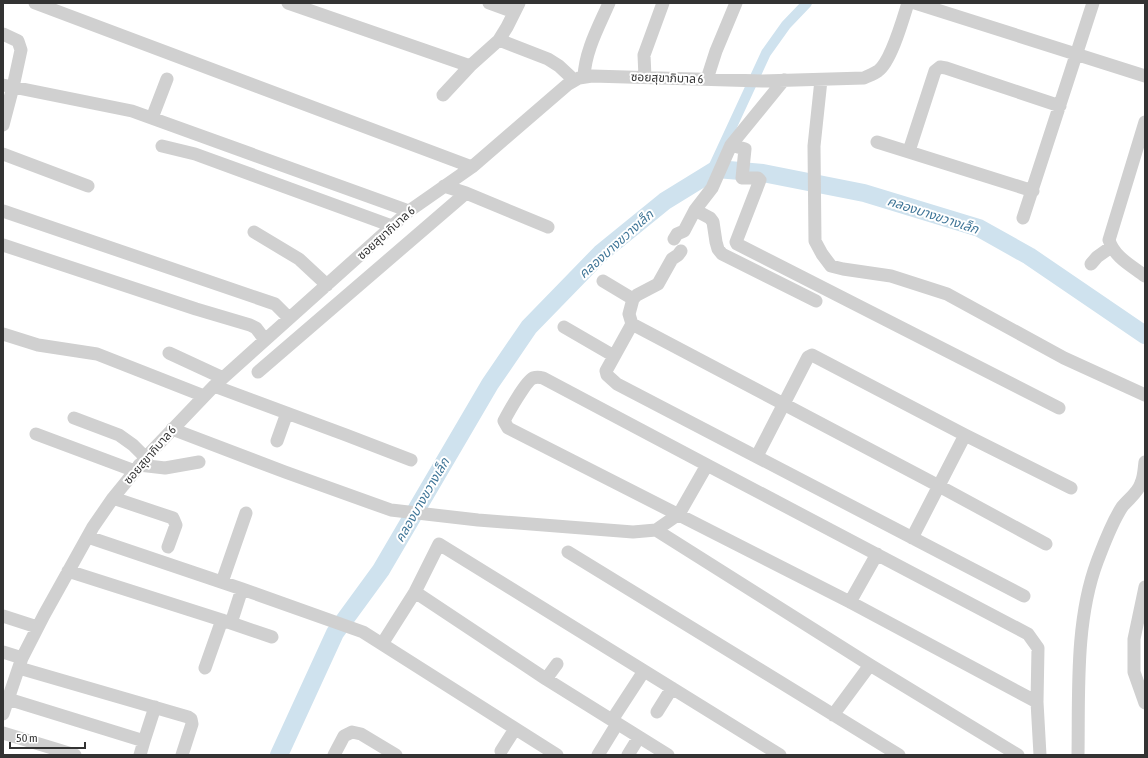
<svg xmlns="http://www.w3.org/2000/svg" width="1148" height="758" viewBox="0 0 1148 758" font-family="'Asap Condensed','Noto Sans Thai',sans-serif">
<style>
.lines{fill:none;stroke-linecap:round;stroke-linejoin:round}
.canal{stroke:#cfe2ee;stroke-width:10}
.river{stroke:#cfe2ee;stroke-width:18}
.minor{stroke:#d0d0d0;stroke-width:13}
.labels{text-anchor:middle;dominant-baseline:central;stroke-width:4;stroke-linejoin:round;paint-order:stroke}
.street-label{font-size:12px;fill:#333;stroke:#fff}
.water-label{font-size:13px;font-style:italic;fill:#3f7597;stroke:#fff}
</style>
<rect width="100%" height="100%" fill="#fff"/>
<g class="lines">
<!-- canal -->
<path class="canal" d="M710,174L766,53L786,25L807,3"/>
<!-- river -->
<path class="river" d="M279,755L335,633L381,570L490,384L529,327L601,253L665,201L717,169L763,173L864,193L979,228L1029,256L1145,335"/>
<!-- minor -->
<path class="minor" d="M35,3L472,167
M288,3L470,66
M489,3L514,12
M915,3L1145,76
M3,34L18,41L21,50L13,87L3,125
M499,40L548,59L559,66L574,80
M584,77C585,51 599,26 609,3
M645,77L644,55L663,3
M707,79L716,51L736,3
M821,80L814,146L815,241L822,254L831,266L843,269L891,276L947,294L1064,358L1145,395
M3,85L132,111L409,211
M443,95L470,66L499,40L507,27L519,3
M152,118L167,79
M1145,122L1109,240C1114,257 1132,266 1145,276
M877,142L1033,191
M731,145L745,149L742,178H758L760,180L736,242L737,244L1059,408
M162,146L195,154L392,226
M909,151L935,71L940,67L946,68L1060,106
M3,154L88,186
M444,186L466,193L548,227
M695,210L710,218L713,222L716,242L718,249L722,254L816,301
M3,211L275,304L289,318
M1023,218L1093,3
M254,232L299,259L327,285
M674,239L677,234L684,231L695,210L712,188L731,145L784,80
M3,245L196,309L250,325L256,328L265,340
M681,251L678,255L672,259L658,284L637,295L633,299L629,314L632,324L939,486L1046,544
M1091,264L1097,257L1111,247
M603,281L633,299
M632,324L606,371L607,375L617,384L1024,596
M564,327L614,356
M3,334L38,345L97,354L204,396
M169,353L223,378
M258,372L466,193
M214,386L346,435L411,460
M74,418L119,435L133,445L146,458
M172,429L285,472L391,510L478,520L633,532L656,530L679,514L707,465L1028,634L1038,648L1037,702
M36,434L135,471
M277,441L287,413
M757,456L808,357L812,355L965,435L1071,488
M139,465L165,468L199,462
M707,465L543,378C539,377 536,377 533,378C526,381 508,413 504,421L508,428L850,602L1037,702L1040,755
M113,498L173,518L176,525L168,547
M656,530L870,665L1018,755
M88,537L242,589L363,632L557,755
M912,538L965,435
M568,552L899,755
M68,571L231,623L242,589
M222,582L246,513
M1145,587L1134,639V672L1145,703
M415,592L546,679L668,755
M850,602L877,554
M3,616L37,627
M231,623L272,637
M382,644L415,592L439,544L780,755
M3,652L22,658
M19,668L188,717L191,719L192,724L182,755
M205,668L222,620
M546,679L557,664
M8,699L144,741L155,707
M657,712L672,688
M3,714L22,658L44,615L93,527L113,498L148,455L214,386L409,211L472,167L567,85L579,78L592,76L762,81L864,78C868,76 874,74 878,71C891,62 903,19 908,3
M833,715L870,665
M612,720L644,671
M3,733L75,755
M501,751L515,729
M140,755L144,741
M334,755L344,736L352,732L361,734L396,755
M598,755L617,724
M628,755L639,737
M1078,755C1079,693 1075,621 1097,562C1104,544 1111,524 1122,507C1128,499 1138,493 1141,483C1144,477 1144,469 1145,462"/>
</g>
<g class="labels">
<!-- street labels -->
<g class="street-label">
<text transform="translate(667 78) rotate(2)">ซอยสุขาภิบาล 6</text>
<text transform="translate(386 233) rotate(-42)">ซอยสุขาภิบาล 6</text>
<text transform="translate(150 455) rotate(-49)">ซอยสุขาภิบาล 6</text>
</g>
<!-- water labels -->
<g class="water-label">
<text transform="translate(933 215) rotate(18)">คลองบางขวางเล็ก</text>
<text transform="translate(616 244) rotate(-42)">คลองบางขวางเล็ก</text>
<text transform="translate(422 500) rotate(-60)">คลองบางขวางเล็ก</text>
</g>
</g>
<!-- border -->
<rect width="1148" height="758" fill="none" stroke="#333333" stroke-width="8"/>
<!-- scale -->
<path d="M10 742v6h75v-6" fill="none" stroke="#333333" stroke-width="2"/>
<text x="16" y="742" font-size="12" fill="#333333" stroke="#ffffff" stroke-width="3" paint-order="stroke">50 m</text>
</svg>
